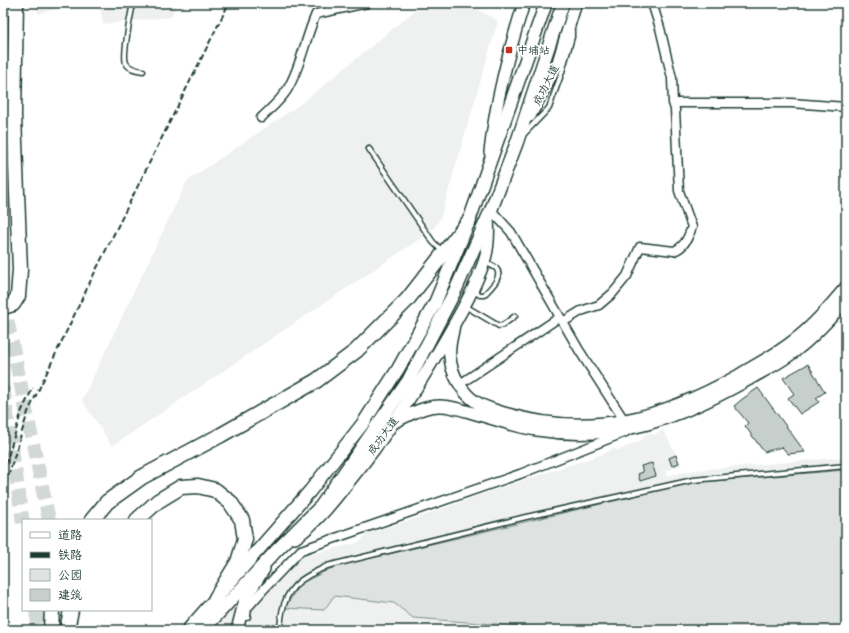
<svg xmlns="http://www.w3.org/2000/svg" width="849" height="633" viewBox="0 0 849 633" font-family="'Architects Daughter','LXGW WenKai TC',sans-serif">
<style>
.built{fill:#eef1f0}
.green{fill:#dee3e2;stroke:#7e908b}
.building{fill:#c7cfcc;stroke:#1f3d34}
.lines{fill:none;stroke-linecap:round;stroke-linejoin:round}
.highway-tunnel{stroke:#d2d8d6;stroke-width:14;stroke-dasharray:14 7;stroke-linecap:butt}
.lane-casing{stroke:#1f3d34;stroke-width:7}
.street-casing{stroke:#1f3d34;stroke-width:11}
.secondary-casing{stroke:#1f3d34;stroke-width:14}
.primary-casing{stroke:#1f3d34;stroke-width:15}
.highway-casing{stroke:#1f3d34;stroke-width:17}
.lane{stroke:#fff;stroke-width:4}
.street{stroke:#fff;stroke-width:8}
.secondary{stroke:#fff;stroke-width:11}
.primary{stroke:#fff;stroke-width:12}
.highway{stroke:#fff;stroke-width:14}
.rail{stroke:#1f3d34;stroke-width:2;stroke-dasharray:6 3;stroke-linecap:butt}
.poi-dot{fill:#c8321e;stroke:#fff;stroke-width:1.5}
.labels{text-anchor:middle;dominant-baseline:central;stroke-width:3.5;stroke-linejoin:round;paint-order:stroke}
.poi-label{font-size:11px;fill:#1f3d34;stroke:#fff;text-anchor:start}
.street-label{font-size:11px;fill:#1f3d34;stroke:#fff}
</style>
<rect width="100%" height="100%" fill="#fff"/>
<filter id="ink" filterUnits="userSpaceOnUse"><feTurbulence type="fractalNoise" baseFrequency=".025" numOctaves="2"/><feDisplacementMap in="SourceGraphic" scale="8" xChannelSelector="R" yChannelSelector="G"/><feConvolveMatrix kernelMatrix="1 2 1 2 8 2 1 2 1" color-interpolation-filters="sRGB"/></filter>
<g filter="url(#ink)">
<!-- built -->
<path class="built" d="M37,3H75L38,14Z
M99,3H178L171,17L103,24Z
M424,3H466L498,21L441,216L433,230L112,446L82,400L187,181L302,103Z
M663,430L682,465L665,471L667,476L690,471L707,469L846,457V630H211L226,607L252,609L301,557L360,542L366,534L420,517L474,497L606,453L614,448L617,451L632,444L642,440L643,437L645,434L652,433L653,435Z"/>
<!-- green -->
<path class="green" d="M846,470V630H575L413,618L394,603L334,596L324,610L285,608L300,584L342,563L381,556L690,483Z"/>
<!-- building -->
<path class="building" d="M808,364L825,392L816,398L819,402L800,414L788,398L794,394L783,378Z
M758,388L805,452L788,454L782,447L764,452L745,426L748,423L734,406L741,400Z
M676,455L679,463L672,466L669,458Z
M652,463L656,476L640,481L638,474L643,472L641,466Z"/>
<g class="lines">
<!-- highway-tunnel -->
<path class="highway-tunnel" d="M3,300L49,520
M3,387L23,523
M36,610L39,630"/>
<!-- lane casing -->
<g class="lane-casing">
<path id="lane" d="M133,3C131,14 122,55 126,63C129,69 137,70 143,71
M524,134L549,108L562,72L572,37V31
M369,149L433,242L442,251
M474,291L480,295H484C489,289 504,277 496,268C493,266 488,264 485,262
M465,306L499,326L503,325L515,316
M280,630C281,612 284,594 299,582C307,575 318,571 327,566L526,517L693,480L846,466"/>
</g>
<!-- street casing -->
<g class="street-casing">
<path id="street" d="M673,103H791L846,107
M261,118C270,109 280,101 287,90C301,67 305,39 316,14L367,3
M491,210L511,232L579,350L624,420
M563,322L581,311L599,305L613,293L627,276L640,247L674,251C685,247 688,237 692,227L679,191L675,109L673,103L672,78L660,28L652,3
M460,384L560,317
M246,616L247,608L262,591L301,550L520,474L626,432"/>
</g>
<!-- secondary casing -->
<g class="secondary-casing">
<path id="secondary" d="M530,116L558,62L576,3
M490,152C496,99 508,54 524,3
M454,324C453,334 448,347 450,357C451,373 462,393 476,402C485,408 495,410 504,413C592,439 662,418 739,375C757,364 777,354 793,341C813,326 830,306 846,287
M393,423C407,416 421,407 438,406C449,405 463,410 473,413C494,419 516,427 537,430C617,443 680,418 748,380C765,370 784,361 799,348C817,334 831,317 846,301
M295,538C318,522 334,500 351,479C388,434 419,386 448,335C461,312 475,288 484,262C489,248 489,232 488,217
M237,630L245,599L264,569"/>
</g>
<!-- primary casing -->
<g class="primary-casing">
<path id="primary" d="M188,630L310,491L364,422L398,369L435,303L469,221L546,3
M203,630L276,551L321,506L408,381L456,289L491,210L517,142L563,3"/>
</g>
<!-- highway casing -->
<g class="highway-casing">
<path id="highway" d="M3,307L13,304L18,296L20,270L14,116L16,3
M92,520L107,502L142,477L221,435L316,381L356,351L407,300L469,221
M137,520L158,501L181,487L198,486L215,490L230,502L242,520L245,539L238,562L216,598
M51,630L52,610
M67,630L71,610"/>
</g>
<!-- lane -->
<use href="#lane" class="lane"/>
<!-- street -->
<use href="#street" class="street"/>
<!-- secondary -->
<use href="#secondary" class="secondary"/>
<!-- primary -->
<use href="#primary" class="primary"/>
<!-- highway -->
<use href="#highway" class="highway"/>
<!-- rail -->
<path class="rail" d="M3,473L22,410L33,388
M3,493L28,412L91,280L229,3"/>
</g>
</g>
<!-- markers -->
<rect class="poi-dot" x="505" y="46" width="8" height="8" rx="2"/>
<g class="labels">
<!-- poi labels -->
<g class="poi-label">
<text x="517" y="50">中埔站</text>
</g>
<!-- street labels -->
<g class="street-label">
<text transform="translate(546 85) rotate(-63)">成功大道</text>
<text transform="translate(383 436) rotate(-54)">成功大道</text>
</g>
</g>
<!-- margin -->
<rect width="849" height="633" fill="none" stroke="#fff" stroke-width="16"/>
<rect x="8" y="8" width="833" height="617" fill="none" stroke="#1f3d34" stroke-width="1.5" filter="url(#ink)"/>
<!-- legend -->
<rect x="22" y="519" width="130" height="92" fill="#ffffff" stroke="#a5b1ae"/>
<rect x="30" y="532" width="20" height="6" fill="#ffffff" stroke="#a5b1ae"/>
<text x="58" y="539" font-size="12" fill="#1f3d34">道路</text>
<rect x="30" y="552" width="20" height="6" fill="#1f3d34" stroke="#a5b1ae"/>
<text x="58" y="559" font-size="12" fill="#1f3d34">铁路</text>
<rect x="30" y="569" width="20" height="12" fill="#dee3e2" stroke="#a5b1ae"/>
<text x="58" y="579" font-size="12" fill="#1f3d34">公园</text>
<rect x="30" y="589" width="20" height="12" fill="#c7cfcc" stroke="#a5b1ae"/>
<text x="58" y="599" font-size="12" fill="#1f3d34">建筑</text>
</svg>
